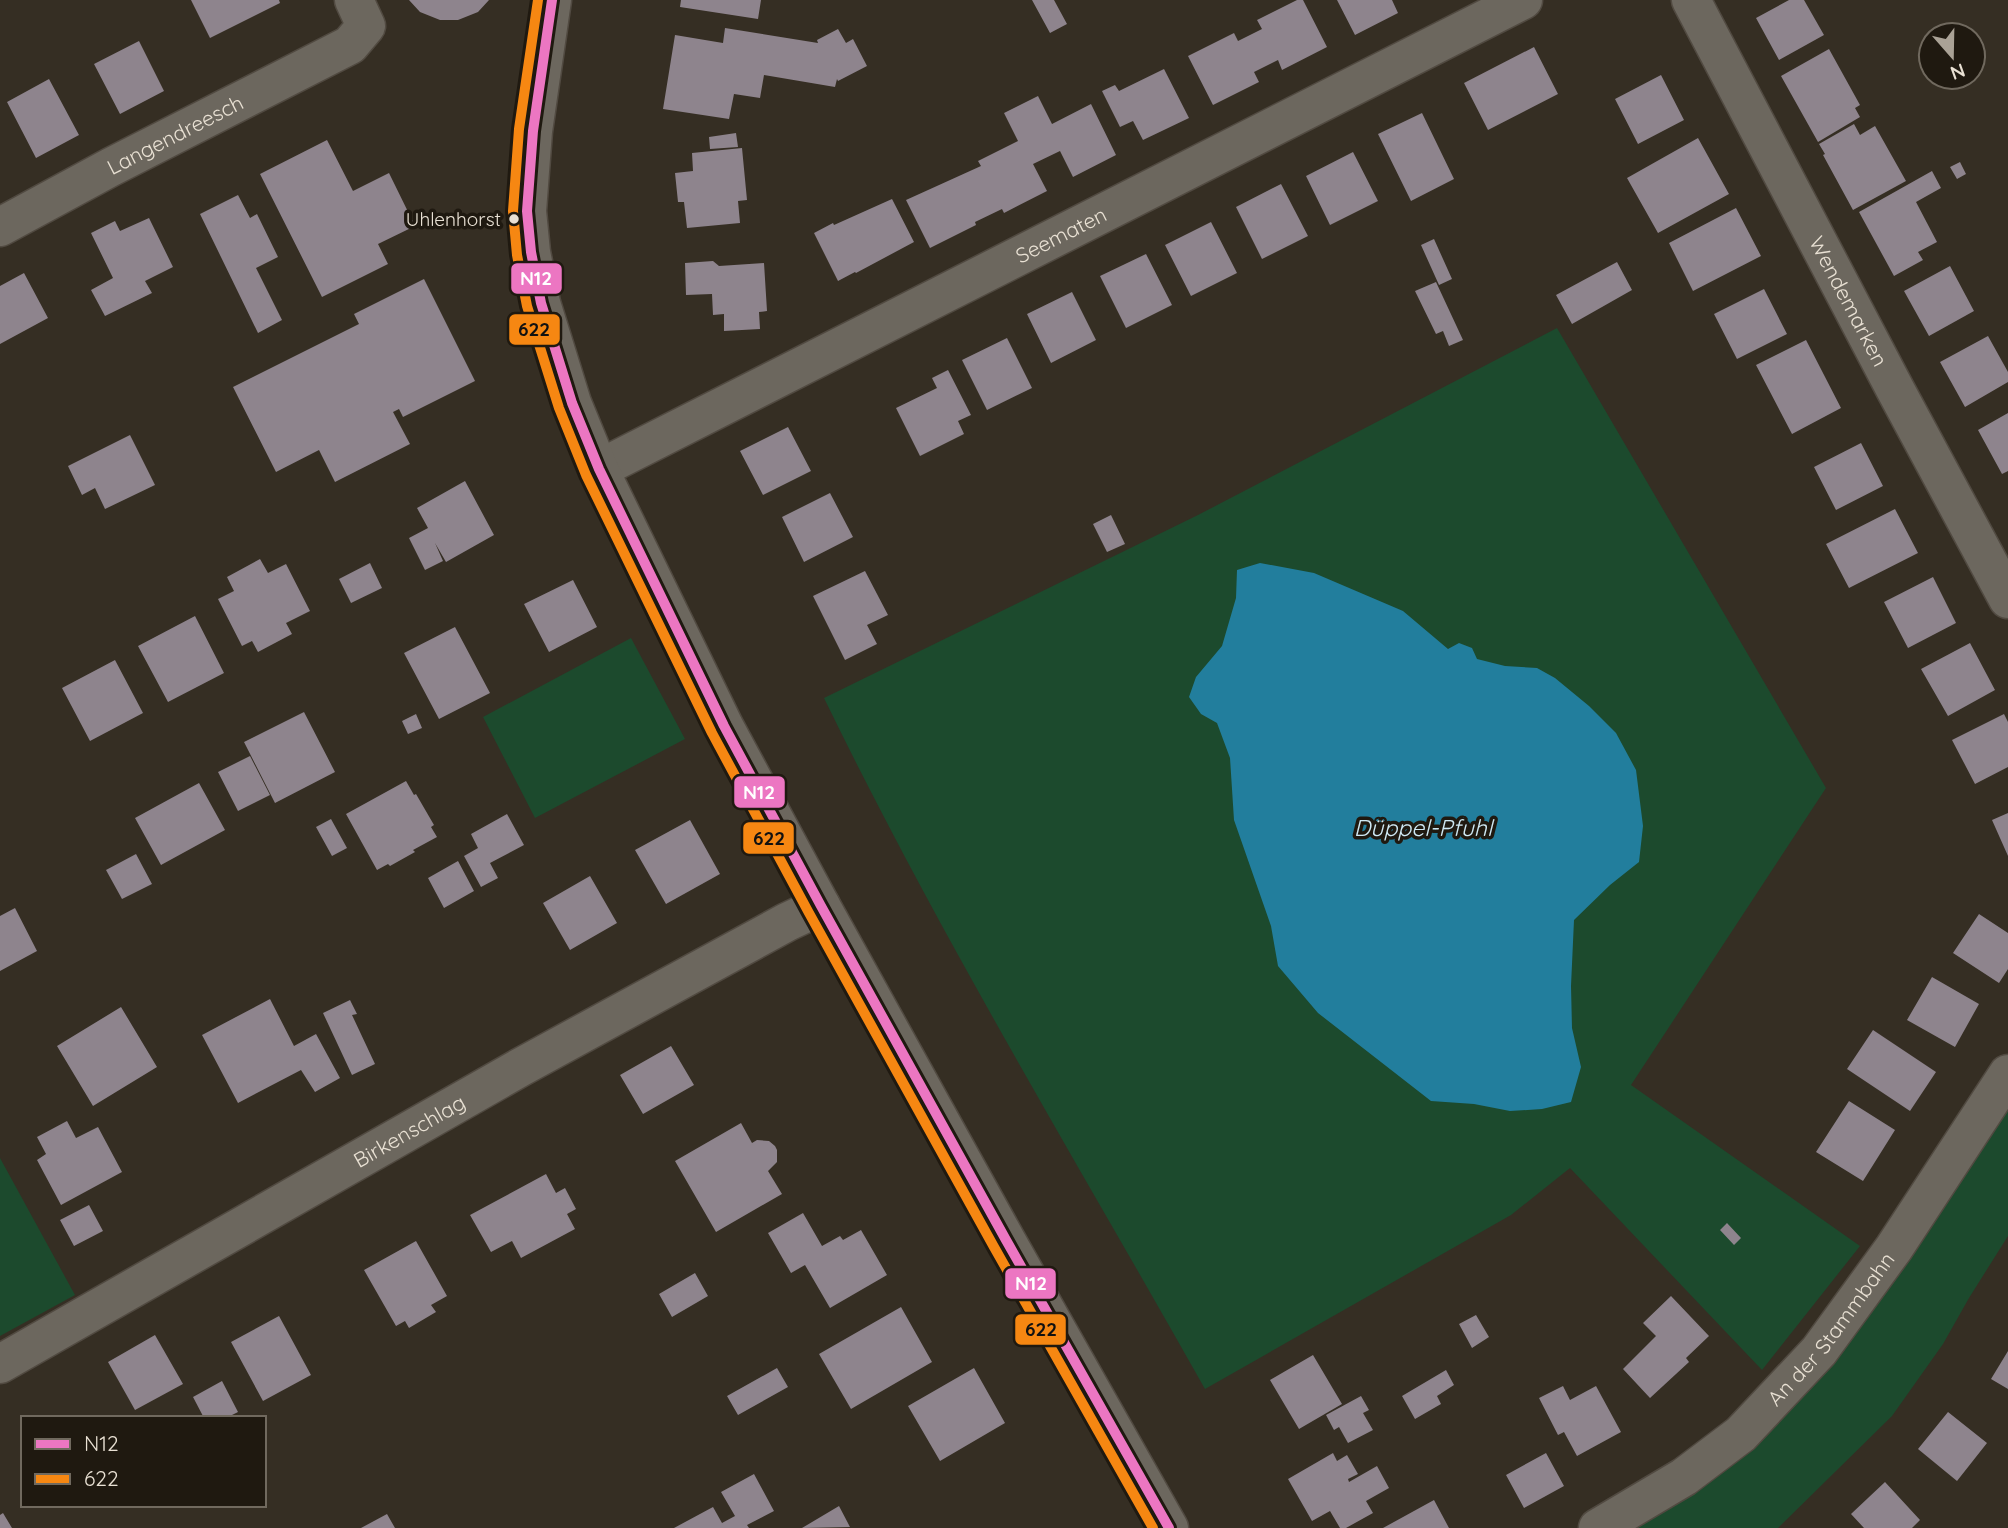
<svg xmlns="http://www.w3.org/2000/svg" width="2008" height="1528" viewBox="0 0 2008 1528" font-family="Quicksand,sans-serif">
<style>
.green{fill:#1c4a2d}
.water{fill:#227e9d}
.building{fill:#8e848d}
.lines{fill:none;stroke-linecap:round;stroke-linejoin:round}
.minor-casing{stroke:#514a41;stroke-width:41}
.tertiary-casing{stroke:#514a41;stroke-width:41}
.minor{stroke:#6c675e;stroke-width:38}
.tertiary{stroke:#6c675e;stroke-width:38}
.bus-1-casing{stroke:#1f1910;stroke-width:16}
.bus-2-casing{stroke:#1f1910;stroke-width:16}
.bus-1{stroke:#ec76c2;stroke-width:10}
.bus-2{stroke:#f68712;stroke-width:10}
.bus-dot{fill:#e9e1d4;stroke:#1f1910;stroke-width:2.5}
.labels{text-anchor:middle;dominant-baseline:central;stroke-width:7;stroke-linejoin:round;paint-order:stroke}
.bus-label{font-size:19px;fill:#e9e1d4;stroke:#1f1910;text-anchor:end}
.street-label{font-size:21px;fill:#e9e1d4;stroke:#1f1910}
.water-label{font-size:23px;font-style:italic;fill:#cfe9f4;stroke:#1f1910}
.line-badge{stroke:#1f1910;stroke-width:2.5}
.badge-label{font-size:19px;text-anchor:middle;font-weight:bold;fill:#fff}
.pale-badge-label{font-size:19px;text-anchor:middle;font-weight:bold;fill:#111}
</style>
<rect width="100%" height="100%" fill="#352e23"/>
<!-- green -->
<path class="green" d="M1557,328L1826,788L1631,1085L1860,1246L1762,1370L1570,1168L1511,1215L1205,1389C1076,1160 939,935 824,698L1198,515Z
M631,638L685,739L535,818L483,717Z
M2008,1074V1236L1969,1298L1943,1344L1892,1416L1778,1528H1598L1741,1434Z
M0,1158L75,1295L0,1336Z"/>
<!-- water -->
<path class="water" d="M1260,563L1314,573L1403,611L1448,649L1459,643L1472,648L1477,659L1505,666L1537,668L1555,678L1589,706L1616,733L1636,770L1643,826L1639,862L1610,885L1574,920L1571,986L1572,1028L1581,1067L1571,1102L1542,1109L1510,1111L1474,1104L1431,1101L1318,1013L1278,966L1271,926L1234,820L1230,758L1217,723L1201,714L1189,697L1196,677L1222,646L1236,598L1237,570Z"/>
<!-- building -->
<path class="building" d="M191,0H279L280,3L210,38Z
M409,0H489L478,12L458,20H440L420,12Z
M681,0H761L758,19L680,7Z
M1032,0H1054L1067,24L1050,33Z
M1297,0H1303L1327,47L1282,70L1278,60L1254,72L1259,82L1213,105L1188,56L1234,33L1238,41L1262,29L1257,20Z
M1337,0H1392L1398,13L1355,35Z
M1789,0H1804L1824,35L1779,60L1756,18Z
M725,28L818,43L817,40L838,29L846,43L853,39L867,66L838,81L837,79L835,87L764,75L760,98L734,94L729,119L663,109L675,35L723,43Z
M139,41L164,91L120,114L94,64Z
M1534,47L1558,94L1488,130L1464,83Z
M1829,49L1860,105L1855,108L1860,117L1818,142L1781,76Z
M1164,69L1189,118L1143,140L1133,121L1120,127L1102,91L1115,85L1119,91Z
M1661,75L1684,120L1638,144L1615,99Z
M49,79L79,135L36,158L7,102Z
M1038,96L1052,124L1091,104L1116,155L1073,177L1060,151L1033,164L1047,191L1004,213L1002,209L975,222L976,225L930,248L906,200L981,166L978,161L1018,141L1004,113Z
M1422,113L1454,179L1411,201L1378,134Z
M1854,124L1860,135L1875,126L1906,181L1853,210L1823,155L1825,154L1819,144Z
M736,133L738,147L710,149L709,137Z
M1698,138L1729,194L1658,233L1627,178Z
M327,140L353,191L389,173L415,226L378,244L388,264L322,297L260,174Z
M742,148L747,200L738,201L740,223L687,228L684,202H678L675,173L693,171L692,153Z
M1353,152L1378,201L1330,225L1306,176Z
M1960,162L1966,174L1957,179L1950,167Z
M1932,171L1941,188L1916,202L1937,242L1918,252L1923,260L1894,276L1859,212Z
M1281,184L1308,236L1262,259L1236,207Z
M238,195L250,218L257,214L278,257L256,268L282,320L258,333L200,214Z
M892,199L914,242L856,273L855,272L838,281L814,233L833,223L834,225Z
M1736,208L1761,256L1693,291L1669,243Z
M149,218L173,267L145,281L152,293L105,316L91,290L113,278L91,233L115,221L120,231Z
M1211,222L1237,273L1191,296L1165,245Z
M1434,239L1452,279L1439,285L1421,245Z
M1146,254L1172,305L1126,328L1100,276Z
M713,261L719,266L764,263L767,311L759,312L760,329L724,331V314L713,315L712,294L686,295L685,263Z
M1617,262L1632,290L1572,324L1556,295Z
M1950,266L1974,311L1929,336L1904,291Z
M24,273L48,318L0,344V286Z
M424,279L475,381L403,417L399,409L393,412L410,444L335,482L319,450L276,472L233,387L359,324L354,314Z
M1436,282L1463,340L1449,346L1443,331L1436,334L1415,291Z
M1764,289L1787,334L1737,359L1714,314Z
M1072,292L1096,340L1051,363L1027,314Z
M1988,336L2008,372V382L1965,407L1940,362Z
M1007,338L1032,388L987,410L962,360Z
M1806,340L1841,408L1792,434L1756,365Z
M948,370L971,415L958,421L964,434L920,456L896,408L937,388L932,378Z
M2008,413V471L2002,474L1978,430Z
M788,427L811,471L763,495L740,451Z
M130,435L155,485L105,509L95,488L82,495L68,466Z
M1861,443L1883,486L1836,510L1814,467Z
M465,481L494,535L446,562L435,543L443,561L425,570L409,538L428,528L417,508Z
M830,493L853,537L804,562L782,517Z
M1895,509L1918,553L1849,588L1826,544Z
M1111,515L1125,544L1107,552L1093,524Z
M260,559L268,573L286,564L310,611L286,623L292,634L258,652L252,641L242,646L218,599L234,591L227,577Z
M370,563L382,588L351,603L339,579Z
M865,571L888,615L867,625L877,644L845,660L813,596Z
M1933,577L1956,623L1908,648L1884,602Z
M573,580L597,627L549,652L524,604Z
M195,616L224,673L168,702L138,646Z
M455,627L490,693L439,719L404,653Z
M1970,643L1995,690L1948,716L1921,669Z
M115,660L143,713L90,741L62,688Z
M304,712L335,772L275,803L244,742Z
M416,714L422,728L408,734L402,721Z
M2004,714L2008,722V767L1975,784L1952,740Z
M250,756L270,795L238,811L218,772Z
M406,781L414,795L416,794L434,825L431,827L437,837L413,850L415,852L390,866L388,864L377,870L346,814Z
M199,783L225,830L161,865L135,818Z
M2008,813V856L1992,820Z
M507,814L524,845L490,863L498,878L481,887L464,856L478,848L471,834Z
M331,819L347,848L332,856L316,827Z
M690,820L720,874L666,904L635,850Z
M136,854L152,884L122,899L106,870Z
M458,861L474,891L444,908L428,878Z
M590,876L617,923L570,950L543,903Z
M15,908L37,951L0,971V916Z
M1979,914L2008,933V969L1999,983L1953,953Z
M1932,977L1979,1004L1955,1047L1907,1020Z
M270,999L294,1046L316,1034L340,1078L315,1092L301,1070L238,1103L202,1035Z
M350,1000L357,1014L352,1015L375,1064L352,1075L323,1013Z
M121,1007L157,1067L93,1106L57,1046Z
M1873,1030L1936,1072L1910,1111L1847,1069Z
M671,1046L694,1085L643,1114L620,1075Z
M1849,1101L1895,1130L1863,1181L1816,1152Z
M67,1121L76,1138L98,1127L122,1172L61,1205L37,1160L46,1154L37,1137Z
M741,1123L752,1143L757,1140L769,1141L775,1146L777,1150V1162L768,1171L782,1194L716,1232L675,1161Z
M546,1174L556,1193L565,1188L576,1209L567,1214L575,1229L521,1258L512,1241L491,1252L470,1215Z
M89,1205L103,1231L74,1246L60,1220Z
M803,1213L822,1246L840,1236L843,1240L861,1230L887,1275L830,1308L805,1265L791,1273L768,1233Z
M1727,1223L1741,1238L1734,1245L1720,1230Z
M416,1241L447,1296L431,1305L436,1312L409,1328L405,1321L396,1326L364,1270Z
M695,1273L708,1296L672,1317L659,1294Z
M1671,1296L1709,1336L1686,1358L1689,1362L1650,1398L1623,1369L1656,1336L1643,1323Z
M901,1307L932,1362L851,1409L819,1354Z
M1476,1315L1489,1337L1472,1348L1459,1324Z
M279,1316L311,1375L263,1401L231,1342Z
M155,1335L183,1384L135,1410L108,1362Z
M2008,1351V1389L1991,1379Z
M1313,1355L1342,1404L1299,1429L1270,1380Z
M777,1368L788,1387L738,1415L727,1396Z
M974,1368L1005,1423L940,1461L908,1406Z
M1446,1370L1454,1385L1437,1396L1441,1404L1415,1419L1402,1396Z
M222,1381L238,1412L226,1418H204L193,1397Z
M1563,1386L1570,1400L1596,1386L1621,1432L1577,1456L1564,1432L1558,1435L1539,1398Z
M1361,1396L1369,1410L1363,1413L1373,1430L1348,1443L1339,1427L1334,1430L1326,1415Z
M1948,1412L1987,1443L1957,1481L1918,1449Z
M1333,1453L1337,1461L1347,1455L1358,1474L1348,1479L1349,1482L1377,1466L1389,1488L1366,1501L1373,1513L1346,1528H1340L1330,1511L1312,1521L1288,1479Z
M1546,1453L1564,1486L1524,1508L1506,1475Z
M754,1474L774,1511L747,1525L749,1528H674L713,1507L722,1523L735,1516L721,1492Z
M1885,1482L1920,1520L1912,1528H1864L1851,1514Z
M1434,1500L1449,1528H1383Z
M839,1506L850,1527L802,1528Z
M3,1513L12,1528H0V1515Z
M387,1514L395,1528H361Z"/>
<g class="lines">
<!-- minor casing -->
<g class="minor-casing">
<g id="minor">
<path id="s1" d="M1691,0L1895,389L2008,599"/>
<path id="s2" d="M0,227L111,167L350,45L366,26L354,0"/>
<path id="s3" d="M599,469L1523,0"/>
<path id="s4" d="M0,1364L521,1067L787,922L821,906"/>
<path id="s5" d="M1598,1528L1684,1477L1741,1434L1819,1351L1894,1248L2008,1074"/>
</g>
</g>
<!-- tertiary casing -->
<g class="tertiary-casing">
<path id="tertiary" d="M552,0L533,131L527,211L531,252L541,303L572,403L599,469L724,726L821,906L1006,1240L1169,1528"/>
</g>
<!-- minor -->
<use href="#minor" class="minor"/>
<!-- tertiary -->
<use href="#tertiary" class="tertiary"/>
<!-- bus-1 casing -->
<g class="bus-1-casing">
<path id="bus-1" d="M552,0L533,131L527,211L531,252L541,303L572,403L599,469L724,726L821,906L1006,1240L1169,1528"/>
</g>
<!-- bus-2 casing -->
<g class="bus-2-casing">
<path id="bus-2" d="M538,0L519,129L513,211L517,255L527,306L559,408L586,475L712,733L809,913L994,1247L1153,1528"/>
</g>
<!-- bus-1 -->
<use href="#bus-1" class="bus-1"/>
<!-- bus-2 -->
<use href="#bus-2" class="bus-2"/>
</g>
<!-- markers -->
<circle class="bus-dot" cx="514" cy="219" r="6"/>
<g class="labels">
<!-- bus labels -->
<g class="bus-label">
<text x="501" y="219">Uhlenhorst</text>
</g>
<!-- street labels -->
<g class="street-label">
<text stroke="none"><textPath href="#s2" startOffset="198">Langendreesch</textPath></text>
<text stroke="none"><textPath href="#s3" startOffset="518">Seematen</textPath></text>
<text stroke="none"><textPath href="#s1" startOffset="340">Wendemarken</textPath></text>
<text stroke="none"><textPath href="#s4" startOffset="471">Birkenschlag</textPath></text>
<text stroke="none"><textPath href="#s5" startOffset="310">An der Stammbahn</textPath></text>
</g>
<!-- water labels -->
<g class="water-label">
<text x="1423" y="827">Düppel-Pfuhl</text>
</g>
</g>
<g class="line-badge">
<rect x="510" y="262" width="53" height="33" rx="7" fill="#ec76c2"/>
<rect x="508" y="313" width="53" height="33" rx="7" fill="#f68712"/>
<rect x="733" y="775" width="53" height="34" rx="7" fill="#ec76c2"/>
<rect x="742" y="821" width="53" height="34" rx="7" fill="#f68712"/>
<rect x="1004" y="1267" width="53" height="33" rx="7" fill="#ec76c2"/>
<rect x="1014" y="1313" width="53" height="33" rx="7" fill="#f68712"/>
</g>
<g class="badge-label">
<text x="536" y="285">N12</text>
<text x="759" y="799">N12</text>
<text x="1031" y="1290">N12</text>
</g>
<g class="pale-badge-label">
<text x="534" y="336">622</text>
<text x="769" y="845">622</text>
<text x="1041" y="1336">622</text>
</g>
<!-- legend -->
<rect x="21" y="1416" width="245" height="91" fill="#1f1910" stroke="#70695e" stroke-width="2"/>
<rect x="35" y="1439" width="35" height="10" fill="#ec76c2" stroke="#70695e" stroke-width="2"/>
<text x="84" y="1451" font-size="21" fill="#e9e1d4">N12</text>
<rect x="35" y="1474" width="35" height="10" fill="#f68712" stroke="#70695e" stroke-width="2"/>
<text x="84" y="1486" font-size="21" fill="#e9e1d4">622</text>
<!-- north arrow -->
<g transform="translate(1952 56) rotate(160)"><circle r="33" fill="#1f1910" stroke="#70695e" stroke-width="2"/>
<path d="M0-5L12 26L0 18L-12 26Z" fill="#aaa296"/>
<text y="-10" font-size="19" font-weight="bold" text-anchor="middle" fill="#e9e1d4">N</text>
</g>
</svg>
